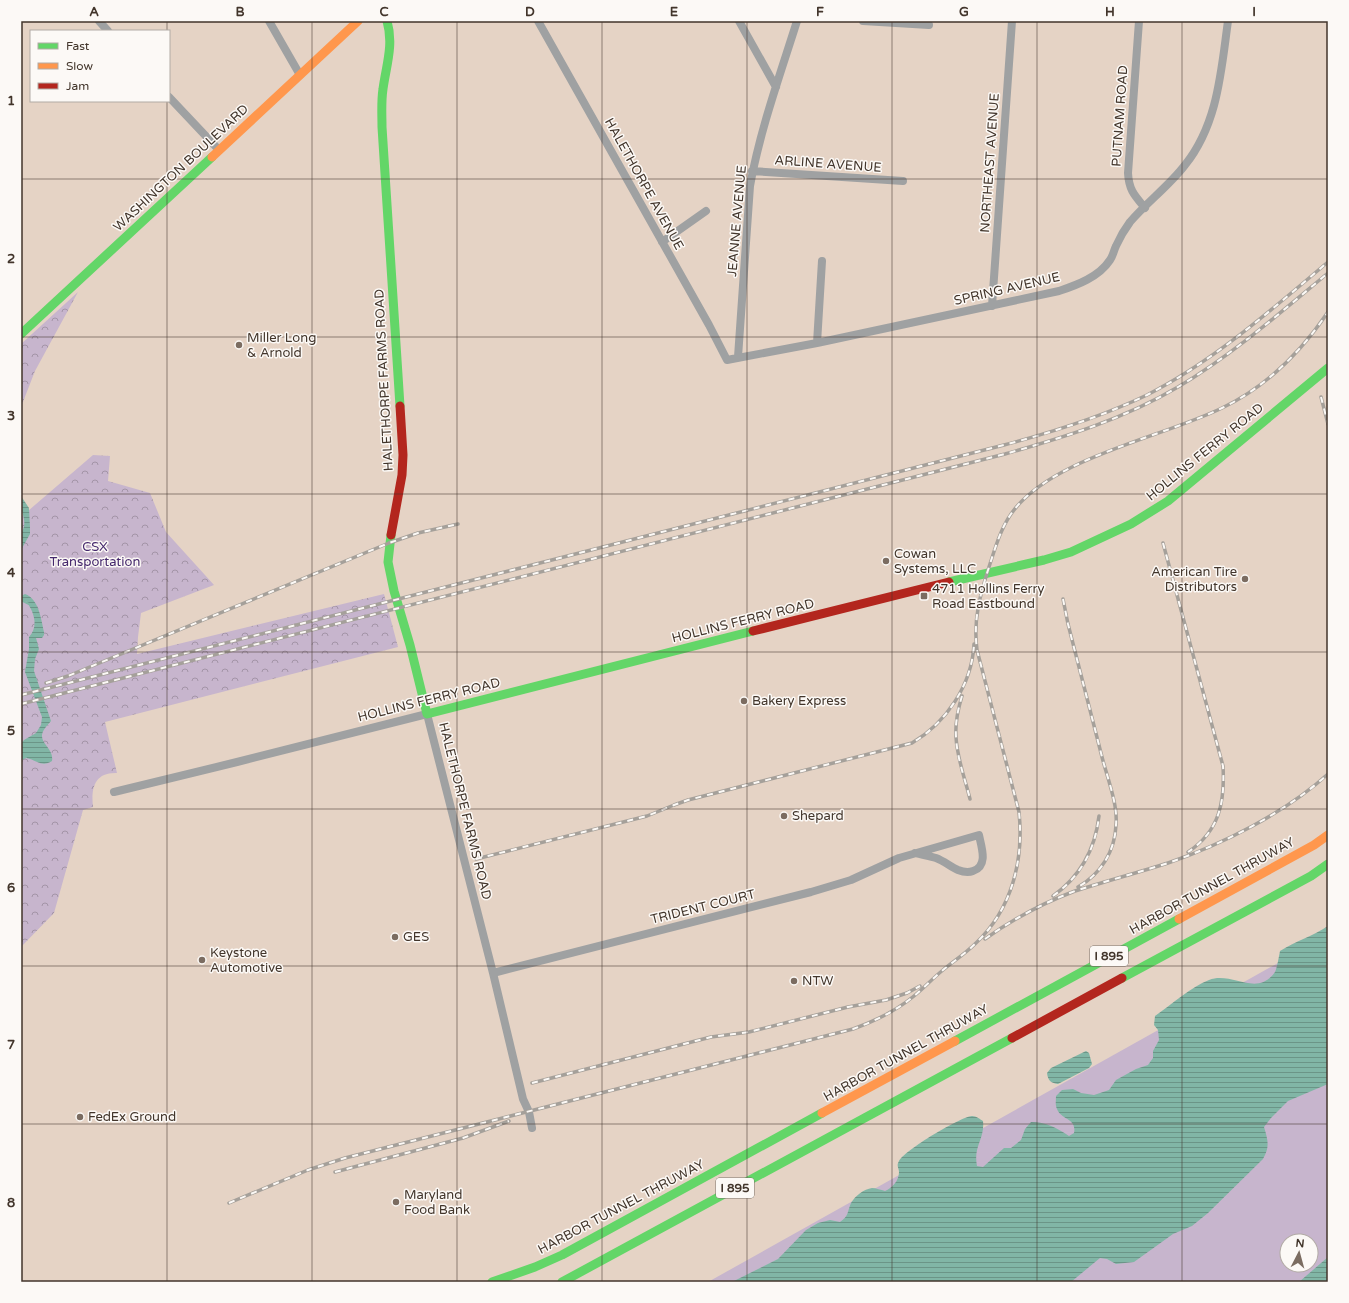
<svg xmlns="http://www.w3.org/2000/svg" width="1349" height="1303" viewBox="0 0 1349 1303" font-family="'Varela Round',sans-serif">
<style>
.forest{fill:url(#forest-crowns)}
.park{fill:#c7b5cd;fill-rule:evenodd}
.water{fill:url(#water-rules)}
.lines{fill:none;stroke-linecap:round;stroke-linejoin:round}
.stream{stroke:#81b6a6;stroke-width:2}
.street{stroke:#9fa1a2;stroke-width:8}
.fast{stroke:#63d668;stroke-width:9}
.slow{stroke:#ff974d;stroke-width:9}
.jam{stroke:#b3261e;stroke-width:9}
.rail-casing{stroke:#a5a09a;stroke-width:3.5}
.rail{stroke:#fcf9f6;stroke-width:2;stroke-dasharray:6;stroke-linecap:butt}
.grid{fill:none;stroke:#42352b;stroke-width:1;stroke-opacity:0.55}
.poi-dot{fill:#7b6c61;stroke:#fcf9f6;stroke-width:1.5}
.labels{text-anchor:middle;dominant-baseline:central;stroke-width:3;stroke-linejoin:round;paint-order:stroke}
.shield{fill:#fcf9f6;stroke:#7a7068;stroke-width:1}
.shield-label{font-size:12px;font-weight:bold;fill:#42352b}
.street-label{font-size:13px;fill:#42352b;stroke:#fcf9f6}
.poi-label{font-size:13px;fill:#42352b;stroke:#fcf9f6;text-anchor:start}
.park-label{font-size:13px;fill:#44276c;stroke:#fcf9f6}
.neatline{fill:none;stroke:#42352b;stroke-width:1.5}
.grid-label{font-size:13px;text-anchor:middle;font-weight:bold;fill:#42352b}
</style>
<defs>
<pattern id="forest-crowns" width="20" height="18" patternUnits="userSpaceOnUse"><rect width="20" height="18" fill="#c7b5cd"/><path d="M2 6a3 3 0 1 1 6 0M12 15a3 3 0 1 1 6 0" fill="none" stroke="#a394a7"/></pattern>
<pattern id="water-rules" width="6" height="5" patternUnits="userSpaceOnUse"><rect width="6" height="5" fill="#81b6a6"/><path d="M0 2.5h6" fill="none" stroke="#6b9587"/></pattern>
</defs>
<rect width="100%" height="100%" fill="#e5d3c5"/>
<!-- forest -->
<path class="forest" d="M78,292L35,371L21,407V344Z
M93,455L110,456L108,481L150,493L166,532L214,585L141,613L138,637L137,654L384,594L398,647L105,722L117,773C94,772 91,789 93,807L83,810L54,913L21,947V517Z"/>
<!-- park -->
<path class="park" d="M1328,935V1282H708ZM1287,1241H1311V1265H1287Z"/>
<!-- water -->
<path class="water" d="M21,496L29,508L30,527V534L21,550V533C28,523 22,515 21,506C21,503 21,499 21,496Z
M25,594C39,599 41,619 44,632V635L42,638H36L39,649L35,659L34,671L51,721C48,725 43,729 42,735C41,744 54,749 52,761C40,769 33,756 21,758V744L24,740L36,733L41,725L42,717L25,672L29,649V637C39,626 34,612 26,601L21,602V596Z
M1328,926V1084L1288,1101L1271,1118L1264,1127C1268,1140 1270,1147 1263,1159L1208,1213L1192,1226L1173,1234L1134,1262L1116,1264L1107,1259L1100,1258L1071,1282H732L778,1259L806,1230L818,1223L830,1220L840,1222C849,1216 847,1212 851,1203C855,1196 864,1189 872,1188C876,1188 881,1190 885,1191C892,1188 899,1181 899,1172C899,1168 896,1166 899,1161C905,1150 960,1117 972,1116C976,1116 980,1119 983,1121C985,1139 973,1146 977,1166L983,1167L1004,1148H1011L1021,1140L1025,1129L1031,1122C1046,1122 1057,1128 1069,1136L1074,1133C1077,1118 1061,1120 1057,1109C1055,1105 1056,1100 1056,1096L1062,1090L1073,1089L1081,1093L1094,1095L1109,1090L1116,1080L1136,1069L1148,1065L1153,1058V1051L1159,1040L1158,1030L1154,1025L1155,1016C1171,1005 1191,987 1209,980C1232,971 1257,998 1275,972C1277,968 1279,956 1280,951C1296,941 1313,936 1328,926Z
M1086,1051L1089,1053L1092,1064L1089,1068L1058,1084C1050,1083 1048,1080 1047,1073L1051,1068Z
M1328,1257V1282H1299Z"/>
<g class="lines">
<!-- stream -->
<path class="stream" d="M21,600L29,604
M21,759L26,757"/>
<!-- street -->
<path class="street" d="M99,21L108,31
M269,21L300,75
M538,21L709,325L727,360L817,343L1059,291C1077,285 1099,277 1110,260C1113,256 1114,250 1116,246C1120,237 1124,230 1130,222C1147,202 1169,186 1185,165C1218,124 1221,71 1228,21
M739,21L776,87
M863,21L929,25
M1139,21L1128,173C1129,190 1134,195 1145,208
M169,97L219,150
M752,171L903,181
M662,242L706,211
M992,306L1012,21
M817,343L822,261
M738,357L750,186C760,130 780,75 797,21
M114,792L237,762L427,714L493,973L523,1099L529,1112L532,1128
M493,973L811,892L851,880L899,858L979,835C981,846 989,866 973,871C968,873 963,872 958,870C951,867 944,861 936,858C930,856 922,855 915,853"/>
<!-- fast -->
<path class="fast" d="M387,21C394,45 386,66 383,89C381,102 382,114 382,127L400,406
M21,334L212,157
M391,535L388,562L394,591L410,645L427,714L753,631
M949,582L1044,560L1071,552L1131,524L1168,501L1328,368
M1122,978L1311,876L1328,864
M955,1041L1179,919
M492,1282L535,1267L562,1255L822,1113
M562,1282L1012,1038"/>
<!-- slow -->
<path class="slow" d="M212,157L358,21
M1179,919L1314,845L1328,835
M822,1113L955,1041"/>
<!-- jam -->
<path class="jam" d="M391,535L402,475L403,455L400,406
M753,631L949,582
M1012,1038L1122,978"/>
<!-- rail casing -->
<g class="rail-casing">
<path id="rail" d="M1321,397L1328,424
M1163,543L1223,766C1225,801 1220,831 1188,852
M1063,599L1068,624C1079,668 1091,713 1102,757C1107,777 1118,804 1116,825C1115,851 1101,874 1078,887
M46,683L68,676L389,543L418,533L458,524
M21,695L1004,445C1053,432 1101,417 1147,395C1214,361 1271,310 1328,262
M962,696C958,709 955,723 956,737C957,758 965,779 970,799
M21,704L1005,454C1065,437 1124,419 1178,387C1232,355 1280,313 1328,273
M476,859L647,816L674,805L688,800L912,743C946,723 972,685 974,644
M1053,896C1081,876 1095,850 1099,816
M985,939C1013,919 1043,903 1075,891C1106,881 1137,873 1168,863C1223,844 1285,813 1328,774
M532,1083L711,1037L749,1032L848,1007L886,1000L907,993L920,986
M335,1172L463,1138L509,1121
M229,1203L308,1170L345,1158L853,1029C875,1021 896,1011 914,996C924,988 933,978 943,970C954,961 966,953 976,943C1012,909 1024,860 1019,812L977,650C973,620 980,595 989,567C995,549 1000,530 1011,514C1050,458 1161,438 1222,408C1266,387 1301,352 1328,312"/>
</g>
<!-- rail -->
<use href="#rail" class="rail"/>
</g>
<!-- grid -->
<path class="grid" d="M167,21V31M312,21V1282M457,21V1282M602,21V1282M747,21V1282M892,21V1282M1037,21V1282M1182,21V1282M167,101V1282M21,179H1328M21,337H1328M21,494H1328M21,652H1328M21,809H1328M21,966H1328M21,1124H1328"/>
<!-- markers -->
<g class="poi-dot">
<circle cx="239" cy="345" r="4"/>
<circle cx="886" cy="561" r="4"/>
<circle cx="1245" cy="579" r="4"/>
<rect x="920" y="592" width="8" height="8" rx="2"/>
<circle cx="744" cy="701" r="4"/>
<circle cx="784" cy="816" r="4"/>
<circle cx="395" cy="937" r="4"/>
<circle cx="202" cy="960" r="4"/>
<circle cx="794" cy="981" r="4"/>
<circle cx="80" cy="1117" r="4"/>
<circle cx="396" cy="1202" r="4"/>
</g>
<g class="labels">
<!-- shield labels -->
<g class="shield">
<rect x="1090" y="946" width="38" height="20" rx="3"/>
<rect x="716" y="1178" width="38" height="20" rx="3"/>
</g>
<g class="shield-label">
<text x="1109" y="956">I 895</text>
<text x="735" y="1188">I 895</text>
</g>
<!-- street labels -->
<g class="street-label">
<text transform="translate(1120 116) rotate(-86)">PUTNAM ROAD</text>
<text transform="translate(990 163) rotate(-86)">NORTHEAST AVENUE</text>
<text transform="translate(828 164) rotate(4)">ARLINE AVENUE</text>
<text transform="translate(181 168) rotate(-43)">WASHINGTON BOULEVARD</text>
<text transform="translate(644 184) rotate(61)">HALETHORPE AVENUE</text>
<text transform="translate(737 221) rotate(-85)">JEANNE AVENUE</text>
<text transform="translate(1007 289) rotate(-13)">SPRING AVENUE</text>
<text transform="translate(384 380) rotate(-93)">HALETHORPE FARMS ROAD</text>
<text transform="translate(1205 452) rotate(-39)">HOLLINS FERRY ROAD</text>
<text transform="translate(743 621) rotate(-14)">HOLLINS FERRY ROAD</text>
<text transform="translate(429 700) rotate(-14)">HOLLINS FERRY ROAD</text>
<text transform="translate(465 811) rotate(76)">HALETHORPE FARMS ROAD</text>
<text transform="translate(1212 886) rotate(-29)">HARBOR TUNNEL THRUWAY</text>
<text transform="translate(703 907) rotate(-14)">TRIDENT COURT</text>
<text transform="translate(906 1053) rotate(-29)">HARBOR TUNNEL THRUWAY</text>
<text transform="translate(621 1207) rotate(-28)">HARBOR TUNNEL THRUWAY</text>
</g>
<!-- poi labels -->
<g class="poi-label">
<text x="247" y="338">Miller Long<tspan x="247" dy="15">&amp; Arnold</tspan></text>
<text x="894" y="554">Cowan<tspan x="894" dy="15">Systems, LLC</tspan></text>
<text x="1237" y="572" text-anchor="end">American Tire<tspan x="1237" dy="15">Distributors</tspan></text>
<text x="932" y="589">4711 Hollins Ferry<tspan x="932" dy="15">Road Eastbound</tspan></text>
<text x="752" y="701">Bakery Express</text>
<text x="792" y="816">Shepard</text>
<text x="403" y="937">GES</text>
<text x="210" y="953">Keystone<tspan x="210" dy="15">Automotive</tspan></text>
<text x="802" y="981">NTW</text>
<text x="88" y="1117">FedEx Ground</text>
<text x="404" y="1195">Maryland<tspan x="404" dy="15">Food Bank</tspan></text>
</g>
<!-- park labels -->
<g class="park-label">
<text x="95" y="547">CSX<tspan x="95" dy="15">Transportation</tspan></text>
</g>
</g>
<!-- border -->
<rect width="1349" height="1303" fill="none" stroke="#fcf9f6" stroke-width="44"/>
<!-- legend -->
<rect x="30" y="30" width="140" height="72" fill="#fcf9f6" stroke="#b2aba5"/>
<rect x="38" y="43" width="20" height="6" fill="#63d668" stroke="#b2aba5"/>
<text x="66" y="50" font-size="12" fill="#42352b">Fast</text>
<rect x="38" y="63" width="20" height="6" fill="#ff974d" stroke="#b2aba5"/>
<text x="66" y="70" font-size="12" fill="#42352b">Slow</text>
<rect x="38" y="83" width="20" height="6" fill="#b3261e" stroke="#b2aba5"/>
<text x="66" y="90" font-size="12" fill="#42352b">Jam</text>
<!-- north arrow -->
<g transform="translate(1299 1253) rotate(6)"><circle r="19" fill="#fcf9f6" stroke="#b2aba5"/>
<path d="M0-3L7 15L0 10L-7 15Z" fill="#7b6c61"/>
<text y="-6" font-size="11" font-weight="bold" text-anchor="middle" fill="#42352b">N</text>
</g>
<rect x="22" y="22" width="1305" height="1259" class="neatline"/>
<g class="grid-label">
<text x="94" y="16">A</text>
<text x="240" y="16">B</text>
<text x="384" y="16">C</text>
<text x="530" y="16">D</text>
<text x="674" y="16">E</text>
<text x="820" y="16">F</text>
<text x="964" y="16">G</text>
<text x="1110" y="16">H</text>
<text x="1254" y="16">I</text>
<text x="11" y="105">1</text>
<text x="11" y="263">2</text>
<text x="11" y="420">3</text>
<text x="11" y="577">4</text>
<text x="11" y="735">5</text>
<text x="11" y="892">6</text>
<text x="11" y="1049">7</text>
<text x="11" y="1207">8</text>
</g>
</svg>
